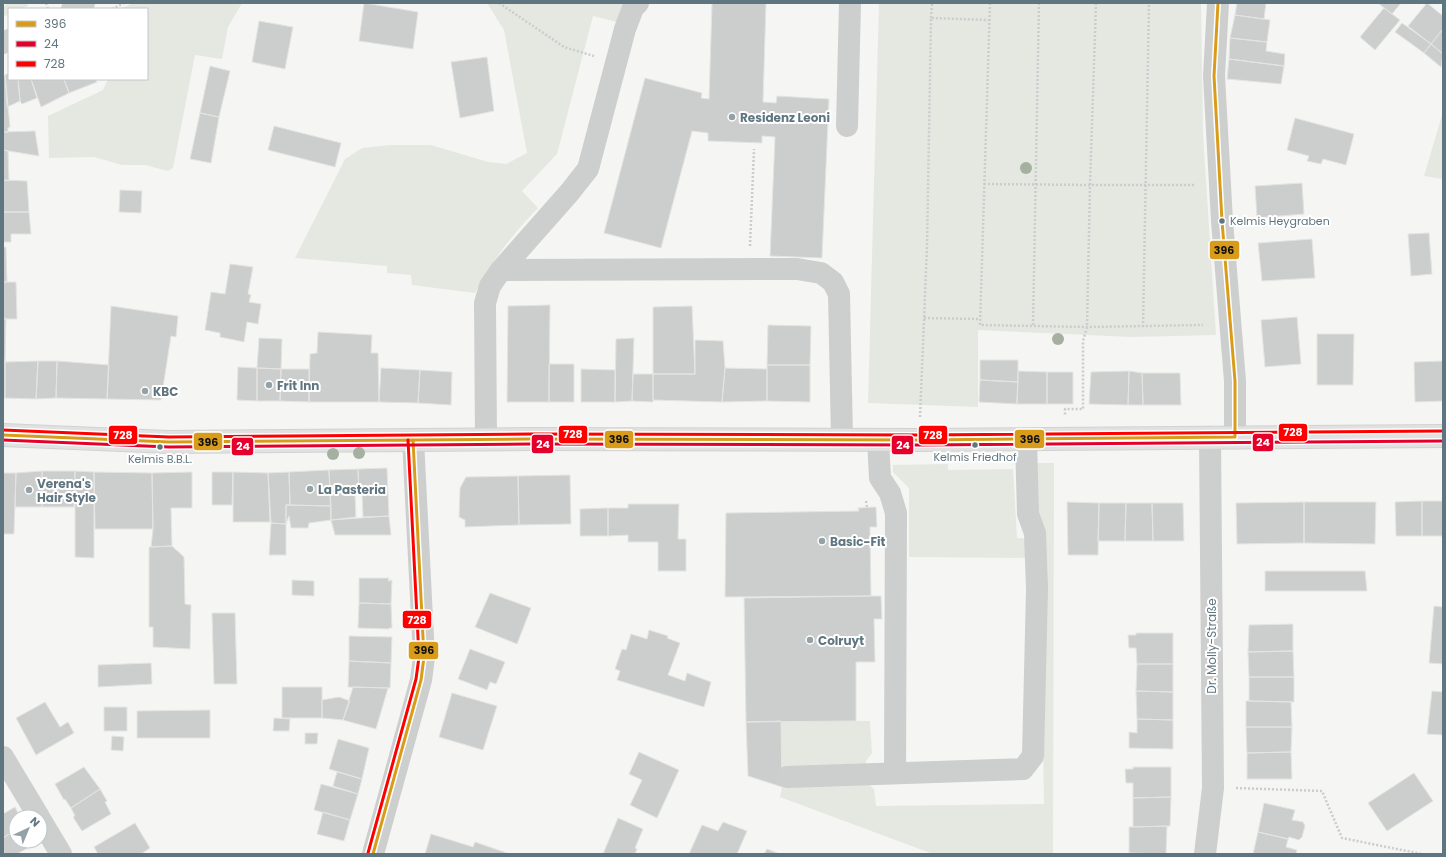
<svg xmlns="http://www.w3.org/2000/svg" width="1446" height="857" viewBox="0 0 1446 857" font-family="Poppins,sans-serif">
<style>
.green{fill:#e5e8e1}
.building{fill:#cccece;stroke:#e4e4e3}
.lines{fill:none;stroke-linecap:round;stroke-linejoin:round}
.major-casing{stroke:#d1d2d2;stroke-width:24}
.path{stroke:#cacccd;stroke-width:2.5;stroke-dasharray:2 2;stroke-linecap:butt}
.minor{stroke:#cdcece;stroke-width:22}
.major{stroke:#e1e1e1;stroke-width:22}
.bus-1-casing{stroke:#fff;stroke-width:6}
.bus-2-casing{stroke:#fff;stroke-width:6}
.bus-3-casing{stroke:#fff;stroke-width:6}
.bus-1{stroke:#d99c1a;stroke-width:3}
.bus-2{stroke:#e4002b;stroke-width:3}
.bus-3{stroke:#f00;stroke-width:3}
.tree{fill:#a6b0a1}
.poi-dot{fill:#94a2a8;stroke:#fff;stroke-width:1.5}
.bus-dot{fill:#5f7680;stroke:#fff;stroke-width:1.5}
.labels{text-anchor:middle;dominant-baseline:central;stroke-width:4;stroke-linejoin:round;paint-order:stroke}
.bus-label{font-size:11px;fill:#5f7680;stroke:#fff}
.poi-label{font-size:12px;font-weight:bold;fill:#5f7680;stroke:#fff;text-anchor:start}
.street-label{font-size:12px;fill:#5f7680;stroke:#fff}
.line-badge{stroke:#fff;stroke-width:1.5}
.badge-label{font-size:11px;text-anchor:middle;font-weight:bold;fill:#fff}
.pale-badge-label{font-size:11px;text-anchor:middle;font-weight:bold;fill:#111}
</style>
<rect width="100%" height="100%" fill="#f5f5f3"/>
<!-- green -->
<path class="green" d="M7,3H27L28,6L21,9H9V15L4,16L3,8Z
M133,3H242L228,27L222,59L195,55L173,168L168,171L145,165H122L94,157L49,158L48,116L103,90L108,79H147V9H120Z
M487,3H626L617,22L593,16L557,154L522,191L538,208C512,235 493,259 475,293L412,285L411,275L387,273V266L295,258L345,159L362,148L391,145H431L488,162L506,164L527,153L504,30Z
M879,3H1201L1203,134L1216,335L1131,337L978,330V407L868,403Z
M1443,112V179L1424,176Z
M1030,463H1054L1053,854H933L780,797L782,787L781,721H870L872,753L866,761L868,784L874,789L876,806L1044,804L1042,684Z
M948,464V470L1013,469L1017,538L1031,539L1032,558L909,557V488L893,472V465Z"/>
<!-- building -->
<path class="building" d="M364,3L418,12L413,49L359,41Z
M712,3H766L763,102L776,103L777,96L829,99L822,258L770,256L775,137L762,136V143L708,141V133L692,131L661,248L604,233L645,78L702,93L701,98L709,99Z
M1237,3H1266L1264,19L1235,15Z
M1378,3H1401L1392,14Z
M1427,3L1443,16V29L1431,44L1408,26Z
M1384,8L1400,20L1375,50L1360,37Z
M1235,15L1270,20L1267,42L1230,38Z
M259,21L293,27L285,69L252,62Z
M1402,23L1431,44L1424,53L1395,32Z
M1443,29V54L1431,44Z
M1230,38L1267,42L1266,51L1285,54L1284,66L1229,59Z
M1431,44L1443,54L1441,67L1424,53Z
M487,57L494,111L460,118L451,62Z
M1229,59L1284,66L1281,84L1227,79Z
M210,66L230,71L219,117L200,113Z
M9,73V79H18L20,101L7,107L5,75Z
M5,75L10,127L8,128V132H3V76Z
M18,79H31L37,98L22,104L20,101Z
M31,79H64L69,93L41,107Z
M64,79H95L97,82L69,93Z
M200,113L219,117L211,163L190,159Z
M1295,118L1354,134L1346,165L1323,159L1321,164L1307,161L1309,156L1287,150Z
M274,126L341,143L335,167L268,150Z
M35,131L39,156L3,150V132Z
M3,150L8,151L9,181L3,180Z
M3,180L27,181L29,212H3Z
M1302,183L1304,214L1257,218L1255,186Z
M120,190L142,191L141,213L119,212Z
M3,212H29L31,234H11V242H3Z
M1429,233L1432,274L1411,276L1408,234Z
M1312,239L1315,278L1262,281L1258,243Z
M3,247H6L7,282H3Z
M230,264L253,267L248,294L251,295L249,302L261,304L258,324L247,322L244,342L220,337V333L205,330L211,292L225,294Z
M3,282H16L17,319H3Z
M550,305L549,402H507L508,306Z
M111,306L178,316L176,337L171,336L161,400L107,399Z
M692,306L695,374H653V307Z
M1297,317L1301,364L1265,367L1261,320Z
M6,318L5,362H3V319Z
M768,325L811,326L810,365H767Z
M318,332L372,335L371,353H378L379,402H309L310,354L317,353Z
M1317,334H1354L1353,385H1317Z
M259,338L282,339L281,369L257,368Z
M634,338L632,401L615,402L616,339Z
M695,340L723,341L725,368L722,402L653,400V374H695Z
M980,360H1018V382L980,380Z
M38,361L36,399L5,398V362Z
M38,361H57L56,398L36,399Z
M57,361L109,365L107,399L56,398Z
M1443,361V401L1415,402L1414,362Z
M3,362H5V398H3Z
M549,364H574V402H549Z
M767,365H810V402L767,401Z
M238,367L257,368V401L237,400Z
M257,368L281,369L280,401H257Z
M381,368L420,370L418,403L379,402Z
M725,368L767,369V401L722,402Z
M281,369H309V402L280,401Z
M581,369L615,370V402H581Z
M420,370L452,372L451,405L418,403Z
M1018,371L1047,372V404H1017Z
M1129,371L1142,373L1143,405H1128Z
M1129,371L1128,405L1089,404L1091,372Z
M1047,372H1073V404H1047Z
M1142,373H1180L1181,405H1143Z
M633,374H653V402L632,401Z
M980,380L1018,382L1017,404L979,402Z
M387,468L389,516L363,517L362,494L359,493L358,469Z
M358,469L359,493L355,494L356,517L331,520L329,470Z
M329,470L331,506L290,505L289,472Z
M42,471V507H15L16,473Z
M42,471H75L74,507H42Z
M75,471L94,472V558L75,557Z
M94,472L152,473L153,529H95Z
M192,472V508H171L172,546L151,547L153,529L152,473Z
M212,472H233L232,505H212Z
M233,472L268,473L270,522H233Z
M289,472L290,505H286V524L271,523L268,473Z
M3,473H16L14,534H3Z
M570,475L571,524L519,525L518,476Z
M518,476L519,525L465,527V520L459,517L460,488L466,477Z
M1422,501V536H1396L1395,502Z
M1422,501H1443V536H1422Z
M1067,502L1099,503L1098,555H1068Z
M1304,502H1376L1375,544L1304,543Z
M1304,502V543L1237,544L1236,503Z
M1099,503H1126L1125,541H1098Z
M1126,503H1152L1153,541H1125Z
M1152,503H1183L1184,541H1153Z
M628,504H679L678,539H686V571H658V542H628V535L608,536V508H628Z
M286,505L331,506V520L309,523L308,528H291L289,516L286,524Z
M876,507L877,527H870L871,596L725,597L726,513L859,511L858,508Z
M608,508V536H580V509Z
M389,516L391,535H335L331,520Z
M271,523L286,524V555H269Z
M172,546L184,557L185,604L191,605L190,649L153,647V627H149V547Z
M1265,571H1365L1367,591H1265Z
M359,578H389L388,581L392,580L391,604L359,603Z
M292,580L314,581V596L292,595Z
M490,593L531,608L517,644L475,627Z
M871,596H881L882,619H874L875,662H856V721L746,722L744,598Z
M359,603L391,604L392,628H389V629L358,628Z
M1434,606L1443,607V664L1429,663Z
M212,613H235L237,684H214Z
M1293,624V651L1248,652L1249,625Z
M649,630L668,636L667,638L680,643L668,675L685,681L687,673L711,682L704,707L617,680L620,671L615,669L622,649L626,650L631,634L647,639Z
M1136,633H1173V664H1137L1136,648H1129L1128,635H1136Z
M349,636L392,637L391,663L349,661Z
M470,649L505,662L496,684L490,682L487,690L458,679Z
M1293,651L1294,677H1249L1248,652Z
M349,661L391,663L390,688L348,687Z
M151,663L152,684L98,687V665Z
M1137,664H1173V692L1136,691Z
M1249,677H1294V702L1249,701Z
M282,687H322V718H282Z
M353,687L388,688L376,729L343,720Z
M1136,691L1173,692V720L1137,719Z
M1432,691L1443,692V735L1427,734Z
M452,693L497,706L483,750L439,737Z
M339,697L350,701L343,720L322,718V700Z
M1246,701L1291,702L1292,727H1246Z
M45,702L60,727L68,722L74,733L36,755L16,718Z
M104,707H127V731H104Z
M210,710V738H137V711Z
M274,718L290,719L289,731H273Z
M1137,719L1173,720V749L1129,748V732L1137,733Z
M781,721L782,787L748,776L746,722Z
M1246,727H1292L1291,752L1247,753Z
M305,733H318L317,744H305Z
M112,736L124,737L123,751L111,750Z
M338,739L369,748L362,779L329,769Z
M639,752L679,770L657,818L630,805L642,780L629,774Z
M1291,752L1292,779H1247V753Z
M84,767L100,789L71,808L65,799L64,800L55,784Z
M1133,767H1171V797L1133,798V783H1126L1125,769H1133Z
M337,772L362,779L358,794L333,786Z
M1414,773L1433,801L1387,831L1368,803Z
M321,784L358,794L350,820L314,810Z
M100,789L107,801L105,802L111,814L82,831L73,817L75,816L71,808Z
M1171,797L1170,826L1133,827V798Z
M1264,803L1295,810L1292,820L1303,822L1305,826L1302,837L1299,840L1289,837L1288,839L1258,832Z
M15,807L20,817H16V830L3,838V814Z
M323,812L350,820L344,841L317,834Z
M618,818L643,829L635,848L637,849L635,854H603Z
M723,822L747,831L737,854H689L702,825L718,831Z
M135,823L150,848L141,854H98L94,847Z
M1167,826L1166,854L1129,853V827Z
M16,830V841H34L35,844L17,854H4L3,838Z
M1258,832L1288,839L1286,847L1297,850L1296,854H1253Z
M431,834L473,847L475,842L510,854H425Z
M767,849L780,854H764Z"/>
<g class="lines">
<!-- major casing -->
<g class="major-casing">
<path id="major" d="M3,435L169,442L530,439L920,440L1443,436"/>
</g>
<!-- path -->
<path class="path" d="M46,3L48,9
M499,3L564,47L594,56
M990,3L980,325L1087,327L1203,325
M1096,3L1090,185H1196
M112,9L124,3
M931,18L932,3
M984,184L1090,185L1087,327L1083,341V409H1065V416
M750,246L754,149
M924,318L980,319
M1033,325L1039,3
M1143,327L1149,3
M920,417L927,247L931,18L989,20
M866,501L867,507
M1236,788L1322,791L1342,838L1422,854"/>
<!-- minor -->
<path class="minor" d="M1218,3L1214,76L1222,221L1235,381V437
M72,9L84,3
M3,43L9,40
M847,126L850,3
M501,270L797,269L821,273L833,282L839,294L842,439
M486,440L485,303L490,286L501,270L569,193L588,169L625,29L633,8L638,3
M878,440L880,478L890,493L896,513L895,772
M3,757L39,817
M787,777L1023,769L1033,756L1037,589L1035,533L1028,514L1026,439
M40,819L61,854
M373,854L421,680L424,657L413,440
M1205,854L1213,788L1210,437"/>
<!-- major -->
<use href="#major" class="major"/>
<!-- bus-1 casing -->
<g class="bus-1-casing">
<path id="bus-1" d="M1218,3L1214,76L1222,221L1235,381V437
M3,435L169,442L530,439L920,440L1235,437
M373,854L421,680L424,657L413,440"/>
</g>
<!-- bus-2 casing -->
<g class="bus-2-casing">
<path id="bus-2" d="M3,440L169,447L530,444L920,445L1443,441"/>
</g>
<!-- bus-3 casing -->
<g class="bus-3-casing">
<path id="bus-3" d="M3,430L169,437L530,434L920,435L1443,431
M368,853L416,679L419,657L408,440"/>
</g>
<!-- bus-1 -->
<use href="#bus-1" class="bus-1"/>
<!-- bus-2 -->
<use href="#bus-2" class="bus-2"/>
<!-- bus-3 -->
<use href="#bus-3" class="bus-3"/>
</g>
<!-- trees -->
<g class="tree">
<circle cx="1026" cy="168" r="6"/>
<circle cx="1058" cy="339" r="6"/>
<circle cx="359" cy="453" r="6"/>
<circle cx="333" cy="454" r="6"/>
</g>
<!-- markers -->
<g class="poi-dot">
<circle cx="732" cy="117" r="4"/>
<circle cx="269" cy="385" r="4"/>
<circle cx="145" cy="391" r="4"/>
<circle cx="310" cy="489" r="4"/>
<circle cx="29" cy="490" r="4"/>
<circle cx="822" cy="541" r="4"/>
<circle cx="810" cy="640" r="4"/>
</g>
<g class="bus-dot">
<circle cx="1222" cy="221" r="3.5"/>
<circle cx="975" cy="445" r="3.5"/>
<circle cx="160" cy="447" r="3.5"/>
</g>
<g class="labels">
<!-- bus labels -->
<g class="bus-label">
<text x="1230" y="221" text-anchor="start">Kelmis Heygraben</text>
<text x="975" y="457">Kelmis Friedhof</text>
<text x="160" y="459">Kelmis B.B.L.</text>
</g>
<!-- poi labels -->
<g class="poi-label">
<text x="740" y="117">Residenz Leoni</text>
<text x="277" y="385">Frit Inn</text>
<text x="153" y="391">KBC</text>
<text x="37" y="483">Verena's<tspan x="37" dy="14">Hair Style</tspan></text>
<text x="318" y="489">La Pasteria</text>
<text x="830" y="541">Basic-Fit</text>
<text x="818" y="640">Colruyt</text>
</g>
<!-- street labels -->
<g class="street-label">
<text transform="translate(1211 646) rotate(-90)">Dr. Molly-Straße</text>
</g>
</g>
<g class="line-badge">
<rect x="1209" y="240" width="31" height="20" rx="4" fill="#d99c1a"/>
<rect x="1278" y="423" width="30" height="19" rx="4" fill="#f00"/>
<rect x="558" y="425" width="30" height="19" rx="4" fill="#f00"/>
<rect x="918" y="425" width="30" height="20" rx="4" fill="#f00"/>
<rect x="108" y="425" width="30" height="20" rx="4" fill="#f00"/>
<rect x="1014" y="429" width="31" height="20" rx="4" fill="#d99c1a"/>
<rect x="604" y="430" width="30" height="19" rx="4" fill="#d99c1a"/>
<rect x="193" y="432" width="30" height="19" rx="4" fill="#d99c1a"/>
<rect x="1252" y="433" width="22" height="19" rx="4" fill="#e4002b"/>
<rect x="531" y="434" width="23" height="20" rx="4" fill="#e4002b"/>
<rect x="891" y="435" width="23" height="20" rx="4" fill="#e4002b"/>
<rect x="231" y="437" width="23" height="19" rx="4" fill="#e4002b"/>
<rect x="402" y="610" width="30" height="19" rx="4" fill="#f00"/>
<rect x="408" y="641" width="31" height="19" rx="4" fill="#d99c1a"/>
</g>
<g class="badge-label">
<text x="1293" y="436">728</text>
<text x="573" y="438">728</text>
<text x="933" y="439">728</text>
<text x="123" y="439">728</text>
<text x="1263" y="446">24</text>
<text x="543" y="448">24</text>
<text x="903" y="449">24</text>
<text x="243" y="450">24</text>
<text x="417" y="624">728</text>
</g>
<g class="pale-badge-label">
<text x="1224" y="254">396</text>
<text x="1030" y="443">396</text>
<text x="619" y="443">396</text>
<text x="208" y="446">396</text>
<text x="424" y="654">396</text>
</g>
<!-- border -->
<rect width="1446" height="857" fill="none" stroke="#5f7680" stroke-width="8"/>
<!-- legend -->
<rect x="8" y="8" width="140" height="72" fill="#ffffff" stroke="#bfc8cc"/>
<rect x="16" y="21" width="20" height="6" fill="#d99c1a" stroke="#bfc8cc"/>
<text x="44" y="28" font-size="12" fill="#5f7680">396</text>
<rect x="16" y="41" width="20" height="6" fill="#e4002b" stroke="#bfc8cc"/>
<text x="44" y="48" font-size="12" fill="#5f7680">24</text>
<rect x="16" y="61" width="20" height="6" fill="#ff0000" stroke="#bfc8cc"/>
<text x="44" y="68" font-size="12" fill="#5f7680">728</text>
<!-- north arrow -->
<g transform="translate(28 829) rotate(44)"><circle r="19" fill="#ffffff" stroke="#bfc8cc"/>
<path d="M0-3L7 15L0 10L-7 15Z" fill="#94a2a8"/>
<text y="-6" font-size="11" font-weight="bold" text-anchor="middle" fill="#5f7680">N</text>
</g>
</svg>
